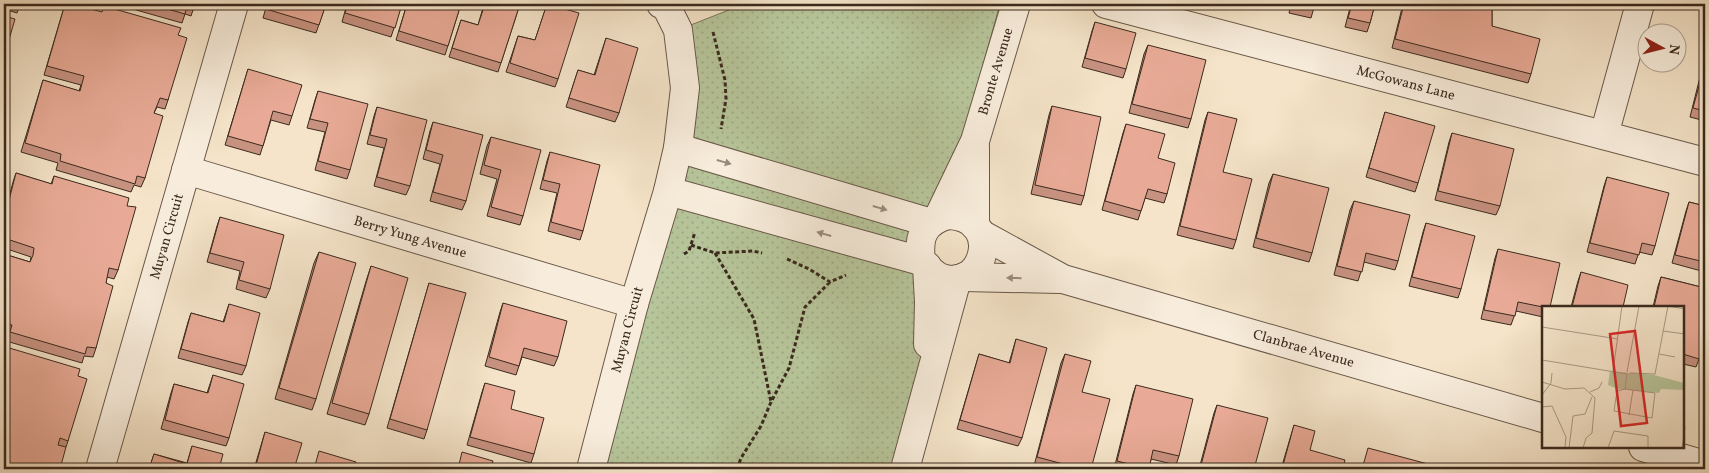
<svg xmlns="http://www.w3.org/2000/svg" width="1709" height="473" viewBox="0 0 1709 473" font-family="Vollkorn,serif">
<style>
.park{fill:url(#park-dots);stroke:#78785c}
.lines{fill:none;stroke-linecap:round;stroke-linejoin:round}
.minor-casing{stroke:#695849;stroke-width:30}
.path{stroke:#3a2a1e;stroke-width:3;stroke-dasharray:4 2.5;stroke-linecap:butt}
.minor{stroke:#f8eddc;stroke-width:28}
.wall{fill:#c89281;stroke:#3a2a1e}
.building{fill:#e8aa96;stroke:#3a2a1e}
.oneway{fill:#998c7d}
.labels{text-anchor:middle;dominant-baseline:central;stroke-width:4;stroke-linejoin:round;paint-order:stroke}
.street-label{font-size:14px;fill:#3a2a1e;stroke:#f8eddc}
.inset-road{fill:none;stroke:#aa9a85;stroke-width:1}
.view{fill:#d62828;fill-opacity:0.15;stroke:#d62828;stroke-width:2.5}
.inset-edge{fill:none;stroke:#3a2a1e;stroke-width:2.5}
</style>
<defs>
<pattern id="park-dots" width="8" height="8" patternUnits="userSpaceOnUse" patternTransform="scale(1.25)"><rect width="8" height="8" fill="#b7c59a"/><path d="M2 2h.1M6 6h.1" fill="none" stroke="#9ea984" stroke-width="1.8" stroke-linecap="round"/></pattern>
</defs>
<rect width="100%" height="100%" fill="#f5e4c9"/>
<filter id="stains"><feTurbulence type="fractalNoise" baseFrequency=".004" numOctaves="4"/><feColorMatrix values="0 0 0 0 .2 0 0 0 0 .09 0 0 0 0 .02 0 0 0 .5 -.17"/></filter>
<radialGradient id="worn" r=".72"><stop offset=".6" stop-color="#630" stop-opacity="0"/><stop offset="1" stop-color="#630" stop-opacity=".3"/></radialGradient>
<!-- park -->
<path class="park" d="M740,4H1000L927,266L926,393L905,469H591L668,191L678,30L739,6Z"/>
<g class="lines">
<!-- minor casing -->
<g class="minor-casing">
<g id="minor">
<path id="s1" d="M1106,4L1705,162"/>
<path d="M1604,135L1640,4"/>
<path d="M975,147V226"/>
<path d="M678,148L931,223"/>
<path id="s2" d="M186,170L634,304"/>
<path d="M668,191L921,261"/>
<path d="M948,215C1006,217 984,296 939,277C932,273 927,267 921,261C918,237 923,222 948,215Z"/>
<path id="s3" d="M938,218L975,141L1016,4"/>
<path id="s4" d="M981,234L1063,279L1543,418"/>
<path d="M927,266L929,302L928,344"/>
<path d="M964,277L1059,279"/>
<path d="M1643,447L1705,465"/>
<path id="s5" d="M100,469L234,4"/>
<path id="s6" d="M591,469L634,304L668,191L678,148L685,88L678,30L666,6L661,4"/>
<path d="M905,469L957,279"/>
</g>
</g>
<!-- path -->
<path class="path" d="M713,32L725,80L726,99L721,129
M691,245L715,253L753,251L762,253
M715,253L754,319L771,402
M684,254L689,251L695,232
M787,259L809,269L830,282L846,275
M737,469L741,458L761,426L771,402L789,368L805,307L830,282"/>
<!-- minor -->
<use href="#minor" class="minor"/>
</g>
<!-- wall -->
<path class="wall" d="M4,4H20L17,13L4,9Z
M65,4L178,35L168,100L165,109L157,107L154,113L145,178L141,187L134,185L131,192L56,170L58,163L21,152L43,80L79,91L81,85L44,75Z
M115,4H195L191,16L185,14L182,23Z
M267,4H326L316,33L263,18Z
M347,4H402L391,37L342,22Z
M407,4L424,8L425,4H461L445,55L396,40Z
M484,4H520L498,72L449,57L461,20L478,25Z
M547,4L558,79L555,87L506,72L518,36L535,40Z
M1291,4H1315L1311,18L1289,13Z
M1351,4H1375L1370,23L1367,32L1345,27Z
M1403,4H1492V26L1531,74L1528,83L1392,48Z
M1095,22L1126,69L1123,78L1082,67L1092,31Z
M606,38L619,113L615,122L566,107L578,70L594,75Z
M1148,45L1191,119L1188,128L1129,113L1144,54Z
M1705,64V121L1690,117L1701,73Z
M248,69L292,116L289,125L271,120L260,155L225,145Z
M318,91L350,170L347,179L315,170L325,132L307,128L315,100Z
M1052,106L1084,196L1081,205L1031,194L1049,115Z
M377,107L410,186L406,195L374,186L384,148L367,144L374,116Z
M1208,112L1223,172L1236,240L1233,249L1177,235L1205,120Z
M1385,112L1418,183L1415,192L1366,177Z
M433,122L466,201L462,210L430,201L440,164L423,159L430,131Z
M1126,124L1158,158L1167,194L1164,203L1145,198L1138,220L1102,210L1123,133Z
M1452,133L1500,206L1496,215L1435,200L1449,142Z
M491,137L523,216L520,225L487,216L497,179L480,174L487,146Z
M550,152L583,231L580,240L548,231L557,193L540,189L547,161Z
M16,173L51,184L54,176L127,206L118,270L114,279L107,277L106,283L96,348L93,357L84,356L82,363L6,341L8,334L4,333V254L30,262L31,257L4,248V217L13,182Z
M1273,174L1312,253L1309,262L1253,247L1269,183Z
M1607,177L1655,246L1652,255L1639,252L1635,264L1587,252L1604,186Z
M1354,201L1398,261L1395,270L1364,262L1358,281L1334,275L1350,210Z
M1689,202L1705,206V272L1672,263L1686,211Z
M220,217L270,289L266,298L236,289L240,271L207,262L217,226Z
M1426,223L1461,289L1458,298L1409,286L1423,232Z
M1498,249L1543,307V317L1516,311L1511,325L1481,319L1495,258Z
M319,252L316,399L312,410L275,399L314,263Z
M371,266L369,414L365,425L327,414L367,278Z
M1581,272L1623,307H1571L1578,281Z
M1661,277L1705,288V333L1699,359L1696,367L1683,364V307H1653L1658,286Z
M429,283L427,430L424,439L387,428Z
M503,303L558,357L554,366L522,357L516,375L485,366L500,312Z
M229,304L246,366L242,375L178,358L188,322L191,313L223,322Z
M1016,339L1022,438L1018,446L957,429L979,354L1009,363Z
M1065,354L1082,392L1091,469H1046L1034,466L1061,363Z
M213,375L229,438L226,446L161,429L171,393L174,384L207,393Z
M78,376L68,441L66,447L4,469Z
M485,383L511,409L534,454L531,463L467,445L482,392Z
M1136,385L1179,456L1176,465L1151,459L1149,469H1114L1133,394Z
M1217,405L1254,469H1199L1214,413Z
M1294,425L1310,450L1343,469H1281Z
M265,432L294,469H254Z
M192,446L219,469H149L154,454L187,463Z"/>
<!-- building -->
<path class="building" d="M65,4H73L102,12L104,6L181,28L178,35L187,38L168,100L160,98L154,113L163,116L145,178L137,176L135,184L60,161L61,154L25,143L43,80L80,91L84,76L47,66Z
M150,4H195L194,7L187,5L185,14Z
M268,4H326L319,25L266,9Z
M348,4H402L395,28L345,13Z
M407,4H410L424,8L426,4H461L448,46L399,31Z
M485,4H520L501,63L452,48L461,20L478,25Z
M547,4L579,13L558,79L510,63L518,36L535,40Z
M1292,4H1315L1314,9Z
M1352,4H1375L1370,23L1348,18Z
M1404,4H1492V26L1540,39L1531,74L1395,39Z
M4,16L15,19L4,57Z
M1095,22L1136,33L1126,69L1085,58Z
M606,38L638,48L619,113L569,98L578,70L595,75Z
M1148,45L1206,60L1191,119L1132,104Z
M1705,64V111L1693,108Z
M248,69L302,85L292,116L273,111L263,146L228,136Z
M318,91L368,104L350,170L318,161L328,123L310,119Z
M1052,106L1101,117L1084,196L1035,185Z
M377,107L427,120L410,186L377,177L387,139L370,135Z
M1208,112L1237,119L1223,172L1252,179L1236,240L1180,226Z
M1385,112L1435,126L1418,183L1369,168Z
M433,122L483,135L466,201L433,192L443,155L426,150Z
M1126,124L1165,134L1158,158L1175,163L1167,194L1148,189L1141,211L1105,201Z
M1452,133L1514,149L1500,206L1438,191Z
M491,137L541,150L523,216L491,207L501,170L484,165Z
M550,152L600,165L583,231L551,222L560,184L543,180Z
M16,173L52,184L54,176L129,198L127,206L136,207L118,270L109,268L106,283L113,286L96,348L87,347L85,354L10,332L12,325L4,323V254L30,262L33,255L34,248L4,238V217L8,204Z
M1273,174L1329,188L1312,253L1256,238Z
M1607,177L1669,193L1655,246L1642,243L1639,255L1590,243Z
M1354,201L1410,215L1398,261L1366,253L1362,272L1337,266Z
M1689,202L1705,206V262L1675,255Z
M220,217L284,235L270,289L239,280L244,262L210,253Z
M1426,223L1475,236L1461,289L1412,277Z
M1498,249L1560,263L1550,307H1543L1518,302L1515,316L1484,310Z
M319,252L356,263L316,399L279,388Z
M371,266L408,278L369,414L332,403Z
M1581,272L1628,285L1623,307H1572Z
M1661,277L1705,288V333L1699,359L1683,354V307H1654Z
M429,283L466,293L427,430L390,419Z
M503,303L567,321L558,357L524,348L519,366L489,357Z
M229,304L260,313L246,366L181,349L191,313L224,322Z
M1016,339L1047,348L1022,438L960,420L979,354L1010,363Z
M6,347L80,369L78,376L87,379L68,441L60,438L58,445L66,447L60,469H4V354Z
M1065,354L1091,361L1082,392L1110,399L1091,469H1082L1037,457Z
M213,375L244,384L229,438L165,420L174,384L208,393Z
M485,383L515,391L511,409L544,418L534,454L470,437Z
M1136,385L1193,399L1179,456L1153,450L1149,469L1117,461Z
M1217,405L1268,418L1254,469H1200Z
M1294,425L1315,431L1310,450L1345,460L1343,469H1282Z
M265,432L302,443L294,469H255Z
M192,446L223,454L219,469H149L154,454L187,464Z
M1368,448L1428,464L1427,469H1362Z
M319,451L356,462L354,469H314Z
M462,452L493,461L491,469H458Z"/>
<!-- one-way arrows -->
<defs><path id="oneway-solid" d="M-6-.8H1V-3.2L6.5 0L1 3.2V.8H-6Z" transform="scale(1.25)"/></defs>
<g class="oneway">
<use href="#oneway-solid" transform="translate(724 162) rotate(16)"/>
<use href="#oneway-solid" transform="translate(880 208) rotate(16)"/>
<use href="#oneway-solid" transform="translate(824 234) rotate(-164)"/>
<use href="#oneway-solid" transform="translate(1014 278) rotate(-179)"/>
</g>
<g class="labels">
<!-- street labels -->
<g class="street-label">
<text stroke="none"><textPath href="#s3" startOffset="158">Bronte Avenue</textPath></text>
<text stroke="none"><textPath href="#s1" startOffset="310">McGowans Lane</textPath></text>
<text stroke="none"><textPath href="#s5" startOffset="242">Muyan Circuit</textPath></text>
<text stroke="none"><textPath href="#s2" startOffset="234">Berry Yung Avenue</textPath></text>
<text stroke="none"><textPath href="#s6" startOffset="144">Muyan Circuit</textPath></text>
<text stroke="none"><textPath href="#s4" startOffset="344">Clanbrae Avenue</textPath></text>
</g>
</g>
<!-- overview -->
<g transform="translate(1542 306)">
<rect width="142" height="142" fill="#f5e4c9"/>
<path d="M68,65L112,69L142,77V84L119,83L117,87L76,83L66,79Z" fill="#b7c59a"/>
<path class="inset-road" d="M0,21L76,33M121,25L143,28M117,48L133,51M0,54L85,68M71,65L80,0M85,66L97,0M88,67L113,68L126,0L143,3M0,76L23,83L42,82L53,92L50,127L44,132L41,142M83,83L113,87L110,112L72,105L75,85ZM83,83L85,68M48,86L57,82L60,76M0,89L9,77L10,67M0,101L10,100L24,131L23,142M87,109L91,84M27,142L31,110L43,108L50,91M66,142L72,125L106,130V142M140,142L143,121"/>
<path class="view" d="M93,25L105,117L79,120L68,28Z"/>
<rect width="142" height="142" class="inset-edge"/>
</g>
<!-- margin -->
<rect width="1709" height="473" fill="none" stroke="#f5e4c9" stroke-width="20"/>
<rect x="5" y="5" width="1699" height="463" fill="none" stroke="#3a2a1e" stroke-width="2.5"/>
<rect x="10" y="10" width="1689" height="453" fill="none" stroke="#3a2a1e"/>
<!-- north arrow -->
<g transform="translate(1662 48) rotate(97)"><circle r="24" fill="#f8eddc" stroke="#ac9f90"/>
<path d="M0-4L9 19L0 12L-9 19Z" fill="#8f2418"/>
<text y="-8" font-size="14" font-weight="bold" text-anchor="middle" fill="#3a2a1e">N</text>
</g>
<rect width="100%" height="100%" filter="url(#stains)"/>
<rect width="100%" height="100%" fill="url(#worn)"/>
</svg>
